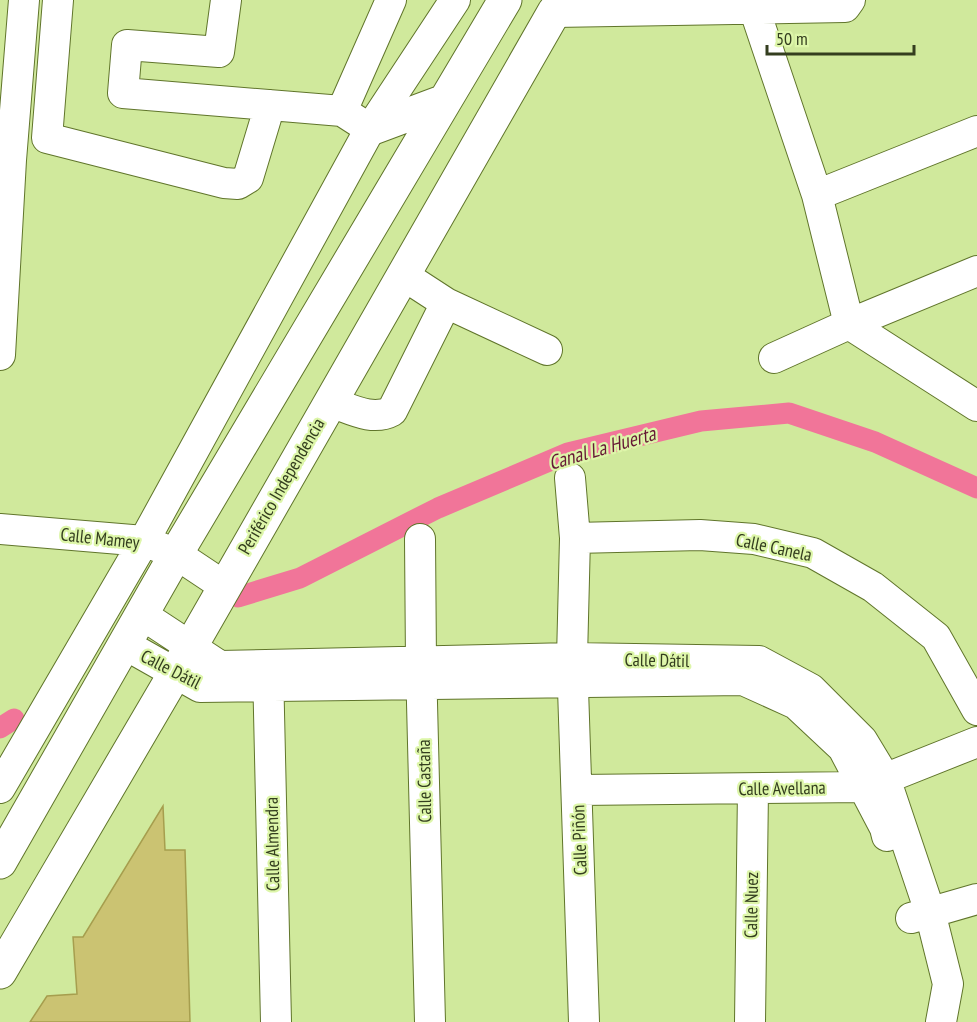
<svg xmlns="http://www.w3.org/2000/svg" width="977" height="1022" viewBox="0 0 977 1022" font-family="'PT Sans Narrow',sans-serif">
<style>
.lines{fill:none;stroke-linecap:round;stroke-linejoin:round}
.canal{stroke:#f17599;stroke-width:21}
.building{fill:#cbc372;stroke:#a69e4e;stroke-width:1.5}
.minor-casing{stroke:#60752b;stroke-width:32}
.highway-casing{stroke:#60752b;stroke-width:35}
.minor{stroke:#fff;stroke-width:30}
.highway{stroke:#fff;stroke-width:33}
.labels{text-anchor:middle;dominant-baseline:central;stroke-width:4.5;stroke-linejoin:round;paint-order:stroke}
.street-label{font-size:18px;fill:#343e1f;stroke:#ddf6a9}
.water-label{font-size:20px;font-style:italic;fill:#661935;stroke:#ddf6a9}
</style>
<rect width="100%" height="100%" fill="#d0e99c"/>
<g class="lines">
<!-- canal -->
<path class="canal" d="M238,597L300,578L438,508L568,453L701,421L789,413L875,442L977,488
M0,728L14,719"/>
</g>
<!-- building -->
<path class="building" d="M163,806L165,850H185L190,1022H30L47,996L77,994L73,937H83Z"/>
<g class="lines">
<!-- minor casing -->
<g class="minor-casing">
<path id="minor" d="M58,0L47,138L224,183L238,184L248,178L270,105
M226,0L219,52L127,45L123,93L342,111L370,129
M754,8L817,195L849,324L977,406
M554,12L845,7L850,0
M342,111L391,0
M817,195L977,131
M403,275L446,303L547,350
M0,355L11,160L24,0
M774,358L849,324L977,271
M330,402C349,408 372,422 392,411L446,303
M570,478L575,538L572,658L584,1022
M0,529L144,541L176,554L224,586
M575,538L700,535L754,539L813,553L873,587L936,637L977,710
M420,539L421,663L430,1022
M141,614L220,666L572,658L759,661L811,689L862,740L885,778L930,912L948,984L941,1022
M124,644L200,687L743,680L796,704L843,748L885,828L887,836
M268,668L276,1022
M0,788L144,541L370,129L455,0
M578,790L864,787L977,742
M911,918L977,899
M750,1022L753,789"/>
</g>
<!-- highway casing -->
<g class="highway-casing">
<path id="highway" d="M370,129L445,101
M0,862L176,554L505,0
M0,972L191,646L554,12L563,0"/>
</g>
<!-- minor -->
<use href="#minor" class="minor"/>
<!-- highway -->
<use href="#highway" class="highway"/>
</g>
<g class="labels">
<!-- street labels -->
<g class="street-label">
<text transform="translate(281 486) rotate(-60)">Periférico Independencia</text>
<text transform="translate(100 538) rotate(6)">Calle Mamey</text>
<text transform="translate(774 547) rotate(12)">Calle Canela</text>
<text transform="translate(657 660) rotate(1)">Calle Dátil</text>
<text transform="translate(171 669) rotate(27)">Calle Dátil</text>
<text transform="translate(424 781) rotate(-91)">Calle Castaña</text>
<text transform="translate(782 788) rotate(-1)">Calle Avellana</text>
<text transform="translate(579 840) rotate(-92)">Calle Piñón</text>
<text transform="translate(272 844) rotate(-91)">Calle Almendra</text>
<text transform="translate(751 905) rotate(-89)">Calle Nuez</text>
</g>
<!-- water labels -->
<g class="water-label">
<text transform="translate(602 448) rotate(-16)">Canal La Huerta</text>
</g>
</g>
<!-- scale -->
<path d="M767 45v9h147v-9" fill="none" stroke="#343e1f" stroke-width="3"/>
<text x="776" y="45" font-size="18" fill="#343e1f" stroke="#ddf6a9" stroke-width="4.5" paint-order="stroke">50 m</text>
</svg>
